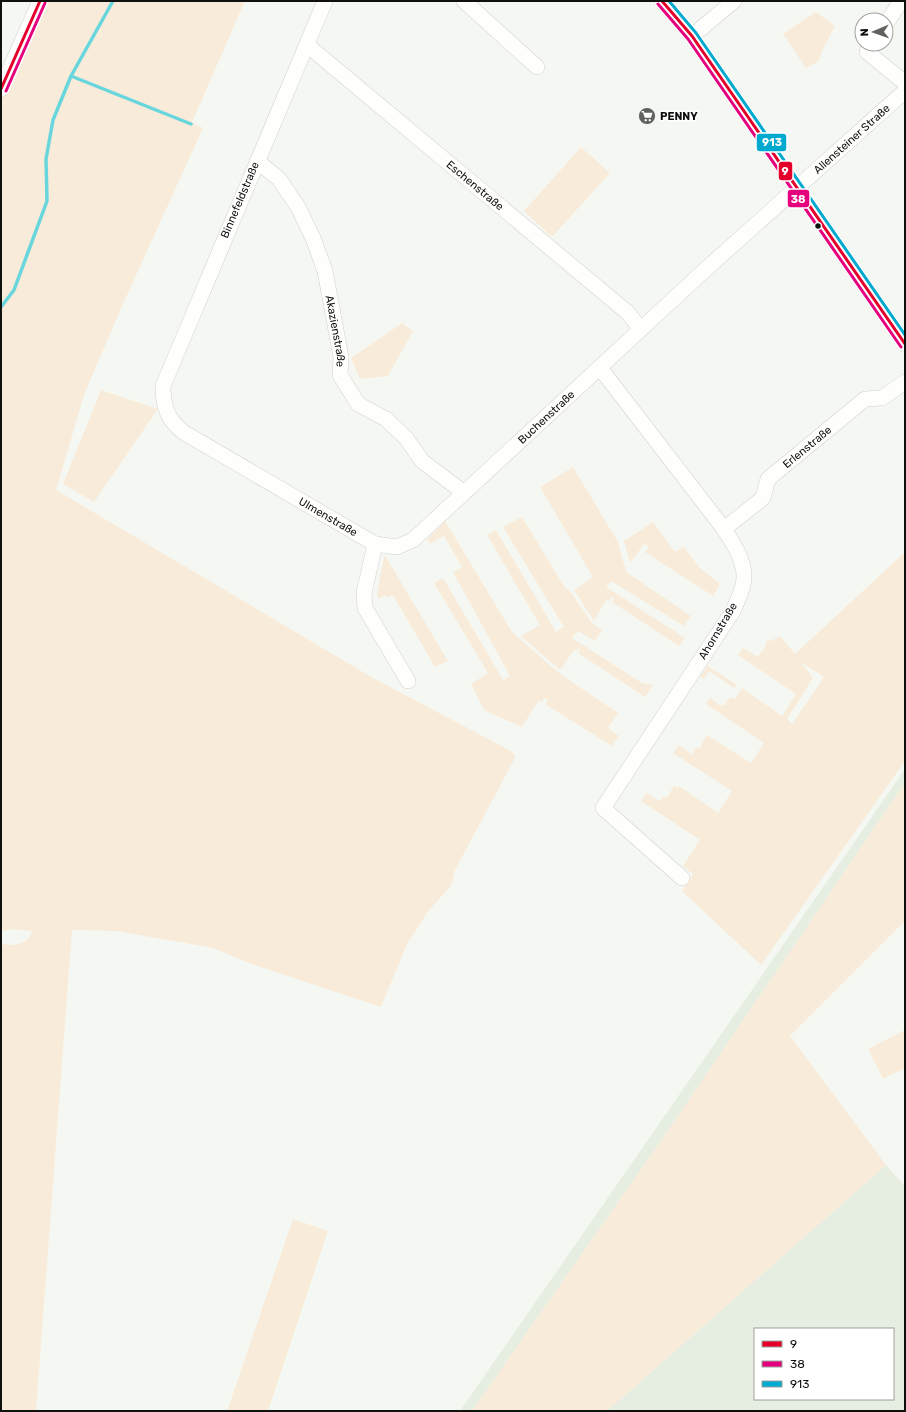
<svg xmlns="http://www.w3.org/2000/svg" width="906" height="1412" viewBox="0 0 906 1412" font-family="Rubik,sans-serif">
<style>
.built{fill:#e6ede1;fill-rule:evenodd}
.green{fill:#f9ebd9;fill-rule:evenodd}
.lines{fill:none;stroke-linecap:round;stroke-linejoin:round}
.stream{stroke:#68d6dc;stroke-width:3.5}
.minor-casing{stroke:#cfd2cd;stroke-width:16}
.minor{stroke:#fefefd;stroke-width:15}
.bus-1-casing{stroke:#fff;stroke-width:6}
.bus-2-casing{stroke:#fff;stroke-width:6}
.bus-3-casing{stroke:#fff;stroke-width:6}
.bus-1{stroke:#e4002b;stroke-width:3}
.bus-2{stroke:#e5007d;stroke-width:3}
.bus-3{stroke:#00a9ce;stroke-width:3}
.bus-dot{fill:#0f110e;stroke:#fff;stroke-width:1.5}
.labels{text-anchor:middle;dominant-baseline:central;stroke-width:3;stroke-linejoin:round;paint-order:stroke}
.poi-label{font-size:11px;font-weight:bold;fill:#0f110e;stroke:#fff;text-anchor:start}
.street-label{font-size:11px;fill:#0f110e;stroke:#fff}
.line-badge{stroke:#fff;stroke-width:1.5}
.badge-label{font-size:11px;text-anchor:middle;font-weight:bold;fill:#fff}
</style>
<rect width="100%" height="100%" fill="#f5f8f2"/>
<!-- built -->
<path class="built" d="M905,769V783L654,1151L472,1411H460Z
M886,1165L905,1186V1411H607ZM755,1329H893V1399H755Z"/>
<!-- green -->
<path class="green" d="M40,1H245L192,122L203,128L127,295L85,392L56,490L373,678L511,751L516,756L455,870L451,886L429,910L407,944L381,1007L249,963L213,948L117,931L72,930L36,1411H1V944C13,946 29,945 32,931L15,929L1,931V89Z
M816,12L835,26L823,49L819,61L806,68L783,34Z
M581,147L610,173L552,237L524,211Z
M402,323L413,331L388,376L360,379L351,358Z
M101,390L158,409L94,502L63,484Z
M573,467L618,542L626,572L691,616L684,626L611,581L606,587L685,638L679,646L612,602L614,598L612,597L609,601L606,600L594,621L574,590L593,577L540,487Z
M522,517L565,588L569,590L592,623L602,630L595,641L578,631L572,638L642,683L653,685L645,697L578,653L580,649L578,648L576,651L574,650L560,670L521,636L540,625L487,535L496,530L556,632L564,627L503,527Z
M445,521L512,632L559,673L618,713L608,728L619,736L612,746L545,704L548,700L544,698L542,702L539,700L522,727L484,710L471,684L488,673L434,583L443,578L503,680L510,676L453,572L462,567L444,536L430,544L427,539Z
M653,522L675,552L684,547L699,567L720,584L713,596L645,552L649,547L644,544L630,563L624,541Z
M905,552V761L761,965L682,891L693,874L683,866L700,840L641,801L646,793L660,801L663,797H667L674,786L678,788L679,786L718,813L732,791L673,753L679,745L692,755L696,748L699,749L707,735L751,763L764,743L706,704L710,698L721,706L722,704L725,705L730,697L735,699L742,688L782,716L796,694L738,655L743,648L758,657L765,647L767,640L771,641L780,636L795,654ZM801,662L824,677L792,724L787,719L813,678Z
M384,557H386L448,661L435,667L393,595L387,597L385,595L379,599L377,594Z
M708,666L737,685L734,688L709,671L704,679L700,677Z
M905,783V921L790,1036L886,1165L607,1411H472L654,1151Z
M905,1030V1068L883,1079L868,1049Z
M293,1219L328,1231L268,1411H227Z"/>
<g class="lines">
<!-- stream -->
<path class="stream" d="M71,76L191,124
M1,307L14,290L47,201L46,159L53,120L71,76L113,1"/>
<!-- minor casing -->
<g class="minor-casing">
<g id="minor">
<path id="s1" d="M325,1L163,386C163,406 167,419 183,432L375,544L364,593L365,608L408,681"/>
<path d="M464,1L537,67"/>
<path d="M662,1L692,36L905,344"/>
<path d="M886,24L901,1"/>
<path d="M692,36L734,1"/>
<path d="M872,44L867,52L905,83"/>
<path id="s2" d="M307,45L627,312L641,329"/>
<path d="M1,89L40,1"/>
<path id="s3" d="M257,161L279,179L298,207L313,238L325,271L341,357L340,375L358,404L386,419L406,438L422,461L463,492"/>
<path d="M600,368L724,529C734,544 748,566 743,585C741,594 736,603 733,611L603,808L682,878"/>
<path id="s4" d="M724,529L763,498L768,479L865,399L882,398L905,382"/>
<path id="s5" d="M375,544L397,547L413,540L706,269L905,91"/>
</g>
</g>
<!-- minor -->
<use href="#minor" class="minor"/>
<!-- bus-1 casing -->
<g class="bus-1-casing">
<path id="bus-1" d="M662,1L692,36L905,344
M1,89L40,1"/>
</g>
<!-- bus-2 casing -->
<g class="bus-2-casing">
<path id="bus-2" d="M658,4L688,39L901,347
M6,91L45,3"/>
</g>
<!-- bus-3 casing -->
<g class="bus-3-casing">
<path id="bus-3" d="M669,1L696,33L905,335"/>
</g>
<!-- bus-1 -->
<use href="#bus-1" class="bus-1"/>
<!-- bus-2 -->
<use href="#bus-2" class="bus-2"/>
<!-- bus-3 -->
<use href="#bus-3" class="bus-3"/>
</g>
<!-- icons -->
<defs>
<g id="supermarket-disc" transform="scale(0.9)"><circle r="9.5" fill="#60625e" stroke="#fff"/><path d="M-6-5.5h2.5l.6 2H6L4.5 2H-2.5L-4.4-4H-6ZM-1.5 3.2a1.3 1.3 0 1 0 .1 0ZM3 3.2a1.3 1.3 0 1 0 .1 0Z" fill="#fff"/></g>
</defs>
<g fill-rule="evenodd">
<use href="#supermarket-disc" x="647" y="116"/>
</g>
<!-- markers -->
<circle class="bus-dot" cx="818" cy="226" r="3.5"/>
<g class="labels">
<!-- poi labels -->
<g class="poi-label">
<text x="660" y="116">PENNY</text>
</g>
<!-- street labels -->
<g class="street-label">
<text stroke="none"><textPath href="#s5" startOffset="634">Allensteiner Straße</textPath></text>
<text stroke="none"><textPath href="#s2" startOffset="219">Eschenstraße</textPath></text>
<text transform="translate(240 200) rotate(-67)">Binnefeldstraße</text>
<text stroke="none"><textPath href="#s3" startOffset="193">Akazienstraße</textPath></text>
<text stroke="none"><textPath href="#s5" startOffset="221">Buchenstraße</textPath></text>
<text stroke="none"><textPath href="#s4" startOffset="120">Erlenstraße</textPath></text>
<text stroke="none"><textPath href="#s1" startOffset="638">Ulmenstraße</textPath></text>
<text transform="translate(718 631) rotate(-59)">Ahornstraße</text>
</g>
</g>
<g class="line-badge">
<rect x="756" y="133" width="31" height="19" rx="4" fill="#00a9ce"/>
<rect x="778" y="161" width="15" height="20" rx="4" fill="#e4002b"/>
<rect x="787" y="189" width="23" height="19" rx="4" fill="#e5007d"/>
</g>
<g class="badge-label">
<text x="772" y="146">913</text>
<text x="785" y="175">9</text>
<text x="798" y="203">38</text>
</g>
<!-- border -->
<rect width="906" height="1412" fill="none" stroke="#0f110e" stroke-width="4"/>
<!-- legend -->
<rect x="754" y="1328" width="140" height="72" fill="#ffffff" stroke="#9fa09f"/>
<rect x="762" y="1341" width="20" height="6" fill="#e4002b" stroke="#9fa09f"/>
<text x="790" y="1348" font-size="12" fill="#0f110e">9</text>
<rect x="762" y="1361" width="20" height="6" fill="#e5007d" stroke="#9fa09f"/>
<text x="790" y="1368" font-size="12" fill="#0f110e">38</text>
<rect x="762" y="1381" width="20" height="6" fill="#00a9ce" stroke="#9fa09f"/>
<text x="790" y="1388" font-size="12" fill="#0f110e">913</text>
<!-- north arrow -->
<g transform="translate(874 32) rotate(268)"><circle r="19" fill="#ffffff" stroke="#9fa09f"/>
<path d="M0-3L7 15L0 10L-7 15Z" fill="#60625e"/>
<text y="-6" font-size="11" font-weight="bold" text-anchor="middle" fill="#0f110e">N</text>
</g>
</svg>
